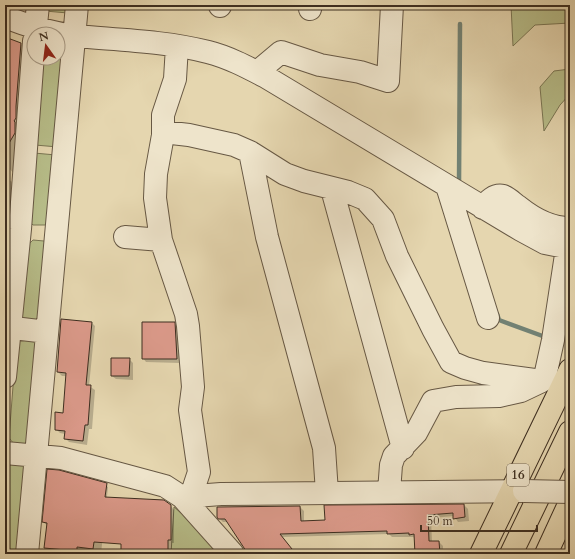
<svg xmlns="http://www.w3.org/2000/svg" width="575" height="559" viewBox="0 0 575 559" font-family="Cardo,serif">
<style>
.green{fill:#b7bd89;stroke:#7a7654}
.shadow{fill:#0003}
.lines{fill:none;stroke-linecap:round;stroke-linejoin:round}
.stream{stroke:#728173;stroke-width:4.5}
.building{fill:#da9989;stroke:#3d2e20}
.minor-casing{stroke:#675844;stroke-width:24}
.highway-casing{stroke:#3d2e20;stroke-width:24}
.minor{stroke:#eee4cb;stroke-width:22}
.highway{stroke:#e5d6af;stroke-width:22}
.minor-bridge-casing{stroke:#675844;stroke-width:24;stroke-linecap:butt}
.minor-bridge{stroke:#eee4cb;stroke-width:22}
.labels{text-anchor:middle;dominant-baseline:central;stroke-width:3.5;stroke-linejoin:round;paint-order:stroke}
.shield{fill:#eee4cb;stroke:#726553;stroke-width:1}
.shield-label{font-size:13px;font-weight:bold;fill:#3d2e20}
</style>
<rect width="100%" height="100%" fill="#e5d6af"/>
<filter id="stains"><feTurbulence type="fractalNoise" baseFrequency=".005" numOctaves="4"/><feColorMatrix values="0 0 0 0 .2 0 0 0 0 .09 0 0 0 0 .02 0 0 0 .5 -.17"/></filter>
<radialGradient id="worn" r=".72"><stop offset=".6" stop-color="#630" stop-opacity="0"/><stop offset="1" stop-color="#630" stop-opacity=".3"/></radialGradient>
<!-- green -->
<path class="green" d="M46,5H69L68,13L45,11Z
M511,5H570V23L535,25L513,46Z
M58,53L67,54L58,147L35,145L43,58H58Z
M570,69V94L560,105L544,131L540,87L554,71Z
M34,153L56,155L51,223L45,225H33L28,220Z
M33,240L44,241L49,246L41,326L19,323L26,247Z
M17,335L40,339L33,442L25,446L15,445L9,438Z
M14,459L24,461L23,554H5L6,466Z
M174,507L195,525L221,554H171Z"/>
<!-- shadow -->
<path class="shadow" d="M5,40L21,44L34,57L19,179L5,164Z
M5,178L11,181L24,195L21,226L5,223Z
M5,233L11,237L9,256H5Z
M92,323L95,326L89,386L95,390L92,429H89L87,445L69,442L65,438V434L60,433L56,429L63,414L67,376H62L58,372Z
M174,323L178,327L180,363L146,362L143,358Z
M129,359L133,363V380L116,379L112,376Z
M103,483L108,487L101,554H45L48,526L43,522Z
M170,505L174,510V543H172L171,554H122Z
M464,505L468,509L469,521L458,522L454,516L431,518L432,542H439L443,546V554H416L415,538L413,537H392L389,534L282,537L296,554H250L229,522H223L218,517V508L300,507L304,511V522L326,521Z"/>
<g class="lines">
<!-- stream -->
<path class="stream" d="M459,184L460,24
M497,314L499,320L548,338"/>
</g>
<!-- building -->
<path class="building" d="M5,37L21,43L16,106V118L14,121L15,122V133L5,150Z
M61,319L92,322L86,385H91L88,425H85L83,441L64,439L65,431L55,430V412L63,413L66,373L57,372Z
M142,322H175L177,359H142Z
M111,358H130L129,376H111Z
M47,469L59,470L107,483L105,497L164,500L171,505V540H168V554H121V544L94,542L93,549L77,547V551L44,548L47,523L42,522Z
M464,504L465,517L453,519V513L428,515L429,541H439L440,554H415L414,534L409,535V533L387,534V531L280,534L296,554H248L225,519H218L217,517V507L300,506L301,521L325,520L324,505Z"/>
<g class="lines">
<!-- minor casing -->
<g class="minor-casing">
<path id="minor" d="M220,6V5
M310,9L311,5
M5,17C28,26 51,33 75,36C119,40 165,41 208,52C228,57 247,67 266,77L521,230L545,243L570,248
M35,34L38,5
M177,46L175,79L163,115V135L156,174L155,198L161,240L186,314L188,326L193,387L190,410L199,472L191,496
M257,72L281,52L320,65L360,72L388,81L392,5
M163,132L189,135L234,145L250,152L285,174L304,181L348,192L365,199L383,219L397,256L433,329L451,362L465,368L483,373L542,381
M250,152L267,237L324,448L327,493
M447,186L488,318
M332,189L403,448
M483,208C487,201 495,194 503,196C509,198 514,204 519,207C534,219 550,228 570,228
M125,237L161,240
M5,327L47,332
M5,377L20,229L34,41
M5,453L61,458L165,486L182,497L233,554
M389,492L391,465L394,456L416,433L433,401L456,397L499,396L521,391L542,381L546,372L553,340L567,248
M182,497L221,494L524,491
M27,554L77,5"/>
</g>
<!-- highway casing -->
<g class="highway-casing">
<path id="highway" d="M481,554L570,370
M511,554L570,432
M546,554L570,502"/>
</g>
<!-- minor -->
<use href="#minor" class="minor"/>
<!-- highway -->
<use href="#highway" class="highway"/>
<!-- minor-bridge casing -->
<g class="minor-bridge-casing">
<path id="minor-bridge" d="M524,491L570,492"/>
</g>
<!-- minor-bridge -->
<use href="#minor-bridge" class="minor-bridge"/>
</g>
<g class="labels">
<!-- shield labels -->
<rect class="shield" x="507" y="464" width="22" height="22" rx="3"/>
<g class="shield-label">
<text x="518" y="475">16</text>
</g>
</g>
<!-- margin -->
<rect width="575" height="559" fill="none" stroke="#e5d6af" stroke-width="20"/>
<rect x="6" y="6" width="563" height="547" fill="none" stroke="#3d2e20" stroke-width="2"/>
<rect x="10" y="10" width="555" height="539" fill="none" stroke="#3d2e20"/>
<!-- north arrow -->
<g transform="translate(46 46) rotate(346)"><circle r="19" fill="#eee4cb" stroke="#a79b87"/>
<path d="M0-3L7 15L0 10L-7 15Z" fill="#8f2418"/>
<text y="-6" font-size="11" font-weight="bold" text-anchor="middle" fill="#3d2e20">N</text>
</g>
<!-- scale -->
<path d="M421 525v6h116v-6" fill="none" stroke="#3d2e20" stroke-width="2"/>
<text x="427" y="525" font-size="12" fill="#3d2e20" stroke="#eee4cb" stroke-width="3" paint-order="stroke">50 m</text>
<rect width="100%" height="100%" filter="url(#stains)"/>
<rect width="100%" height="100%" fill="url(#worn)"/>
</svg>
